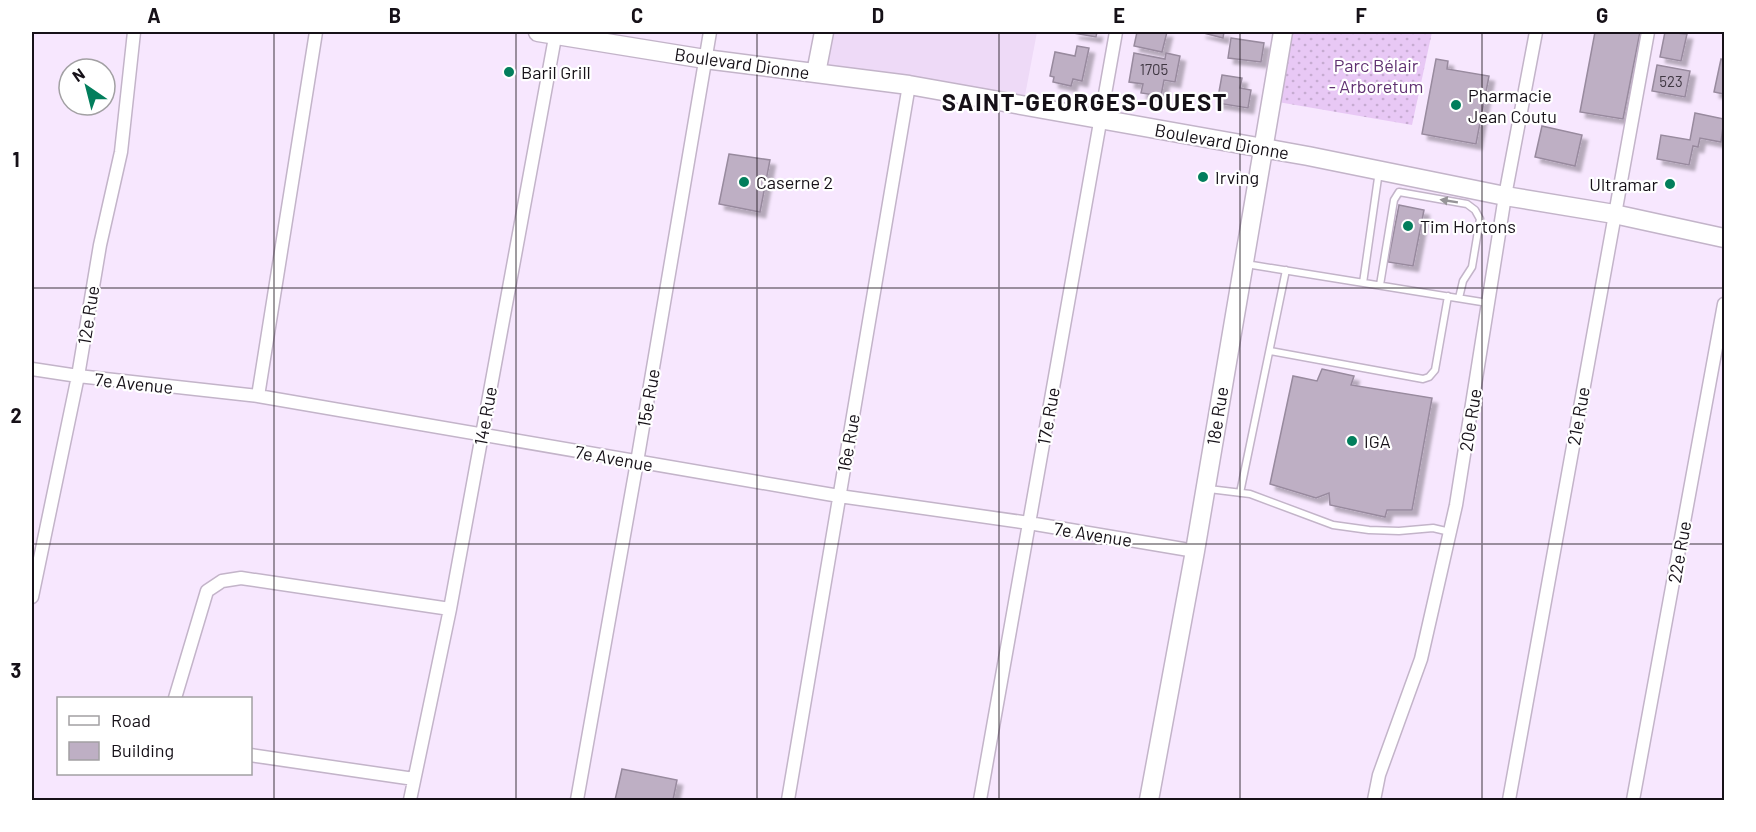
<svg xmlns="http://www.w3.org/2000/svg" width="1756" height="832" viewBox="0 0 1756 832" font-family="Barlow,sans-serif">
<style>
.built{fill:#eedaf7}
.grass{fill:url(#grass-dots)}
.building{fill:#beafc4;stroke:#988a9e;stroke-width:1.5;filter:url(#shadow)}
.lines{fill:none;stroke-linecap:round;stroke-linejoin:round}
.lane-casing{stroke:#c3b4c9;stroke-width:9}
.street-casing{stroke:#c3b4c9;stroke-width:15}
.secondary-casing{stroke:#c3b4c9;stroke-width:21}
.lane{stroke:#fff;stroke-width:6}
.street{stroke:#fff;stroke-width:12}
.secondary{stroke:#fff;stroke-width:18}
.oneway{fill:#969497}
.grid{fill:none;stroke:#161118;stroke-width:1.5;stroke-opacity:0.55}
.poi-dot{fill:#027e5c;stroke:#fff;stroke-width:2}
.labels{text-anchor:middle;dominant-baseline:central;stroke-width:4.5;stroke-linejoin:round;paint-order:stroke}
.number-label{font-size:15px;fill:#403843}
.street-label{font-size:18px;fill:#161118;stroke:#fff}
.park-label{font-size:18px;fill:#603171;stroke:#fff}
.poi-label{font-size:18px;fill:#161118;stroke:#fff;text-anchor:start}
.district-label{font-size:24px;font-weight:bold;letter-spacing:1.5px;fill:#161118;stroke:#fff}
.neatline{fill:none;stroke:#161118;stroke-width:2}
.grid-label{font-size:20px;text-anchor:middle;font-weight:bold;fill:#161118}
</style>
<defs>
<pattern id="grass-dots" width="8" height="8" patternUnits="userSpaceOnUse" patternTransform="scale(1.5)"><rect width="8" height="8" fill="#e8c8f5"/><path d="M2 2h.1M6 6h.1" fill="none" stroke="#c6abd1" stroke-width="1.8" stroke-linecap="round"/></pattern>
<filter id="shadow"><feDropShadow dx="5.5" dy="5.5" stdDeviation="1.5" flood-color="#0004"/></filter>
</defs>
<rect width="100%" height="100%" fill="#f7e7fe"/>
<!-- built -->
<path class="built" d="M823,32H1037L1023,106L816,73Z"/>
<!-- grass -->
<path class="grass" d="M1291,32H1432L1412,125L1278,102Z"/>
<!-- building -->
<path class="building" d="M1074,32H1097L1096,37L1074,33Z
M1137,32H1167L1162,52L1134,46Z
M1200,32H1224L1223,38Z
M1595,32H1640L1623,119L1580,112Z
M1665,32L1687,34L1681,61L1660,57Z
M1231,38L1264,43L1261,62L1228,58Z
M1077,46L1089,48L1082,81L1073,79L1071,86L1053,82L1054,77L1050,76L1055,52L1075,56Z
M1134,53L1165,59L1166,53L1180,56L1175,82L1164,80L1161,96L1141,93L1143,84L1129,82Z
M1436,59L1448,61L1447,69L1489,76L1476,144L1422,134Z
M1721,59L1724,60V94L1714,92Z
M1657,65L1690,71L1685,97L1652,91Z
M1222,75L1242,78L1240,88L1251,90L1248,108L1217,103Z
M1695,113L1724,119L1721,142L1700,138L1698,147L1693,146L1689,165L1657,159L1661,135L1690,140Z
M1542,126L1582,135L1575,166L1535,157Z
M729,154L770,160L760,212L719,204Z
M1399,205L1424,210L1413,266L1388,262Z
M1322,369L1354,376L1351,385L1432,398L1412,510H1387L1385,517L1330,505L1329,493L1316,498L1270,484L1293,376L1317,381Z
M622,769L677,780L673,800H615Z"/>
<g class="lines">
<!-- lane casing -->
<g class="lane-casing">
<path id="lane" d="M1246,264L1488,303
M1363,283L1379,171
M1380,285L1394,200L1399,192L1467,204L1475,210L1480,219L1472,267L1463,281L1459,298
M1270,351L1423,379L1429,377L1435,370L1448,296
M1209,489L1250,494L1333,525L1369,530L1399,531L1433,528L1450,532
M1240,493L1286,270"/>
</g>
<!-- street casing -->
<g class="street-casing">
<path id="street" d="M32,369L78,376L258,396L839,496L1029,523L1195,551
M258,396L316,32
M32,597L78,376L100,245L121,152L134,32
M175,698L207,591L222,581L241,578L450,609
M250,755L414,779
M410,800L450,609L556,32
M577,800L637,462L710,32
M788,800L909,85
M980,800L1116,32
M1374,800L1379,775L1421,659L1456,505L1505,196L1536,32
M1509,800L1648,32
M1633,800L1724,304"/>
</g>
<!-- secondary casing -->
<g class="secondary-casing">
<path id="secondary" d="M538,32L705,59L909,85L1308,156L1505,196L1614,214L1724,238
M816,73L824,32
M1149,800L1195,551L1283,32"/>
</g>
<!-- lane -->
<use href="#lane" class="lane"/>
<!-- street -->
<use href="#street" class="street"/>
<!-- secondary -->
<use href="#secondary" class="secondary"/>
</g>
<!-- one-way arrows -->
<defs><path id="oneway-solid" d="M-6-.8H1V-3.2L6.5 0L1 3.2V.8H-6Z" transform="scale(1.5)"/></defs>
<use class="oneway" href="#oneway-solid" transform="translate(1449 201) rotate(-171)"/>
<!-- grid -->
<path class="grid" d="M274,32V800M516,32V800M757,32V800M999,32V800M1240,32V800M1482,32V800M32,288H1724M32,544H1724"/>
<!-- markers -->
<g class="poi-dot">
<circle cx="509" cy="72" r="6"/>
<circle cx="1456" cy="105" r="6"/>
<circle cx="1203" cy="177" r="6"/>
<circle cx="744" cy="182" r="6"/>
<circle cx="1670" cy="184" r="6"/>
<circle cx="1408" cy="226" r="6"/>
<circle cx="1352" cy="441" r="6"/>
</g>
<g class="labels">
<!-- number labels -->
<g class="number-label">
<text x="1154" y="69">1705</text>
<text x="1671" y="81">523</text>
</g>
<!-- street labels -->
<g class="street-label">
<text transform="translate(742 63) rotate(8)">Boulevard Dionne</text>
<text transform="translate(1222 141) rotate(10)">Boulevard Dionne</text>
<text transform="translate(88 315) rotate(-81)">12e Rue</text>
<text transform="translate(134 383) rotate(6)">7e Avenue</text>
<text transform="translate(648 398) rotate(-80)">15e Rue</text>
<text transform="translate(485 416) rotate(-80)">14e Rue</text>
<text transform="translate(1048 416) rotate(-80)">17e Rue</text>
<text transform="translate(1217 416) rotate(-81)">18e Rue</text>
<text transform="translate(1578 416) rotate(-80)">21e Rue</text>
<text transform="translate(1470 420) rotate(-81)">20e Rue</text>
<text transform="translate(848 443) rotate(-80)">16e Rue</text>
<text transform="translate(614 458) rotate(10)">7e Avenue</text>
<text transform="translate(1093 534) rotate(9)">7e Avenue</text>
<text transform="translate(1679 552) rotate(-80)">22e Rue</text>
</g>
<!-- park labels -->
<g class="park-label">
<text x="1376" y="65">Parc Bélair<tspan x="1376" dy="21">- Arboretum</tspan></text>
</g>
<!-- poi labels -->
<g class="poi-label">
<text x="521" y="72">Baril Grill</text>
<text x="1468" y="95">Pharmacie<tspan x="1468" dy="21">Jean Coutu</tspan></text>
<text x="1215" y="177">Irving</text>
<text x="756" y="182">Caserne 2</text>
<text x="1658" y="184" text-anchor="end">Ultramar</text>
<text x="1420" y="226">Tim Hortons</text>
<text x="1364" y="441">IGA</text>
</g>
<!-- district labels -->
<g class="district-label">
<text x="1085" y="101">SAINT-GEORGES-OUEST</text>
</g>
</g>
<!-- border -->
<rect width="1756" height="832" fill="none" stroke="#ffffff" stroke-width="66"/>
<!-- legend -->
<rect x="57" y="697" width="195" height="78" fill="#ffffff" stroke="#a2a0a3" stroke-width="1.5"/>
<rect x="69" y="716" width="30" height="9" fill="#ffffff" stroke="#a2a0a3" stroke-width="1.5"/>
<text x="111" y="727" font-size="18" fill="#161118">Road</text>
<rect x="69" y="742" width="30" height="18" fill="#beafc4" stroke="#a2a0a3" stroke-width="1.5"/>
<text x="111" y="757" font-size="18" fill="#161118">Building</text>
<!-- north arrow -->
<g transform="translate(87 87) rotate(325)"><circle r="28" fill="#ffffff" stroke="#a2a0a3" stroke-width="1.5"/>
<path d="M0-4.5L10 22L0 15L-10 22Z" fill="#027e5c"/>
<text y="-9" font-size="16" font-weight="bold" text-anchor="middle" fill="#161118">N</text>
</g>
<rect x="33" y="33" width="1690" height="766" class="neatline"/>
<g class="grid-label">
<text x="154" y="23">A</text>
<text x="395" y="23">B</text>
<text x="637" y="23">C</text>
<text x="878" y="23">D</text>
<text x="1119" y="23">E</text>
<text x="1361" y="23">F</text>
<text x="1602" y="23">G</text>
<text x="16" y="167">1</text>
<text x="16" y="423">2</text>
<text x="16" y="678">3</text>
</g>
</svg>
